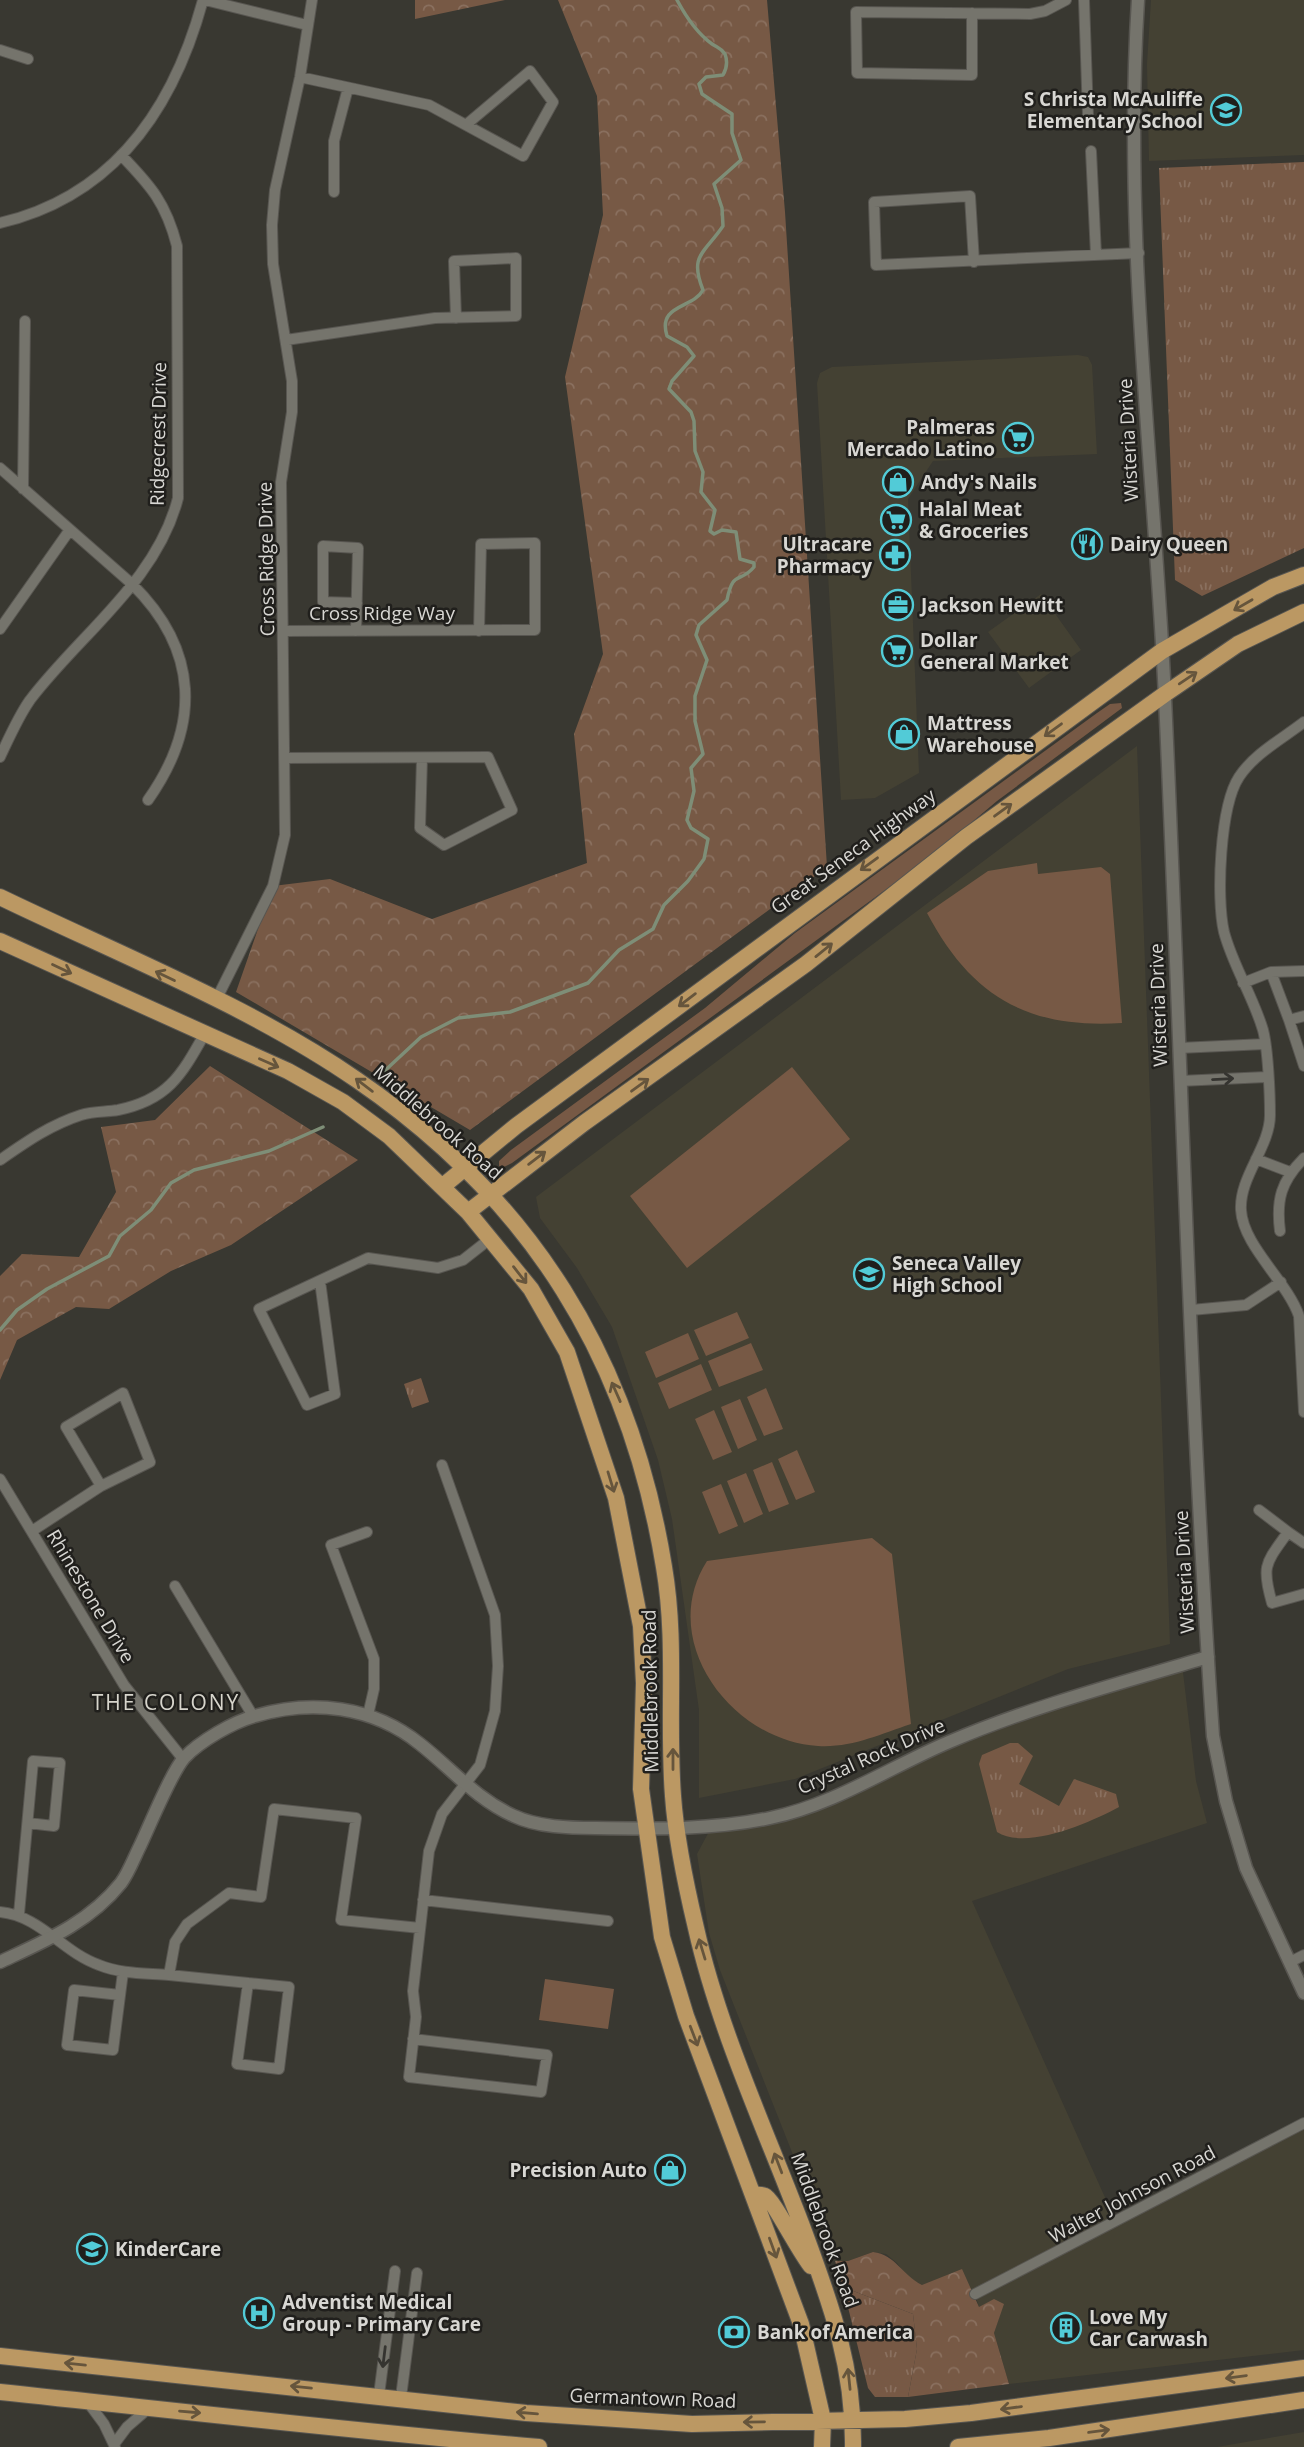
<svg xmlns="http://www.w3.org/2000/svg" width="1304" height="2447" viewBox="0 0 1304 2447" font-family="'Open Sans',sans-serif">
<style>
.built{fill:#444133}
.grass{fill:#775945}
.forest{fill:url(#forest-crowns)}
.park{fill:url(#park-tufts)}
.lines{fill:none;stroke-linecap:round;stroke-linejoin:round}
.stream{stroke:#7e8e77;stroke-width:3.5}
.minor-casing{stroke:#585651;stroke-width:12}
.tertiary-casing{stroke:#585651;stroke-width:15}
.primary-casing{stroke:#585651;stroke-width:18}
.minor{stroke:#75746c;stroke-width:10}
.tertiary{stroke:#75746c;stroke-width:12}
.primary{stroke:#bb9863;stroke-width:16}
.oneway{stroke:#66553c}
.oneway2{stroke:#353430}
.labels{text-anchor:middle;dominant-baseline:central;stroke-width:5;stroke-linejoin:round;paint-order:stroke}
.poi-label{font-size:19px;font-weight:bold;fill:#d8d7d3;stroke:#201f1c;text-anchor:start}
.street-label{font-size:19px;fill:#d8d7d3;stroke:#201f1c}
.neighbourhood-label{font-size:21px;letter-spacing:2px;fill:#d7d5cc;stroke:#201f1c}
</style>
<defs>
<pattern id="forest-crowns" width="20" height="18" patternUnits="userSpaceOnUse" patternTransform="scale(1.75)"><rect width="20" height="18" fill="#775945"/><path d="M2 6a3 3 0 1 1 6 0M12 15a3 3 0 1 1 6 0" fill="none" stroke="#8a705f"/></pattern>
<pattern id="park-tufts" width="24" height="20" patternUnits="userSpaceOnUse" patternTransform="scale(1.75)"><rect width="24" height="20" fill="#775945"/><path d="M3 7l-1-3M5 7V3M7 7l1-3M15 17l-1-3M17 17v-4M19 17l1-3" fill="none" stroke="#8a705f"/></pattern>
</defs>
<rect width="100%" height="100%" fill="#393831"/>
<!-- built -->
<path class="built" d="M1151,0H1304V155L1149,161L1147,64Z
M1078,355L1088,357L1092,365L1097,454L933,461L908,499L919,773L875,798L841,800L817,383L820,373L832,367Z
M1041,594L1081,650L1029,688L988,632Z
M1137,746L1170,1644L1068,1669L795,1779L699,1798V1710L672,1519L658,1460L612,1327L577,1268L540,1218L536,1197Z
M1182,1664L1196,1781L1207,1823L972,1901L1116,2222L1304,2123V2350L1009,2384L994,2333L1000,2314L979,2307L975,2294L922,2285L907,2277L897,2263L886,2254L873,2252L848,2261H835L720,1970L709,1933L697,1854L712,1826L773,1818L949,1742Z
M1304,2432V2447H1217Z"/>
<!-- grass -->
<path class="grass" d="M1121,703L1122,708L997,801L933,855L512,1163L504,1167L499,1166V1161L511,1150L705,1008L795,933L1097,713L1110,704Z
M1037,863L1038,874L1101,867L1110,874L1122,1023C1027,1029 971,996 927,913L988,871Z
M792,1067L850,1139L687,1268L630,1196Z
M737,1312L749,1338L706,1356L694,1330Z
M688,1333L699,1359L656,1378L645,1352Z
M751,1343L763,1370L719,1387L708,1361Z
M701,1364L712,1390L669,1409L658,1383Z
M766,1388L783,1429L764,1436L747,1397Z
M740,1399L757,1440L738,1449L721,1407Z
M714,1410L732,1452L713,1460L695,1419Z
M797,1450L815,1492L796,1500L778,1459Z
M772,1462L789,1504L769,1512L753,1470Z
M746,1473L763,1514L744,1523L727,1481Z
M721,1484L738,1526L719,1534L702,1492Z
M872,1538L892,1554L911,1724C880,1734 852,1748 818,1746C732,1741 656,1641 707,1561Z
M545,1979L614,1989L608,2029L539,2020Z"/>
<!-- forest -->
<path class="forest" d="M415,0H505L415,19Z
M558,0H767L785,212L827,867L470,1130L236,992L273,886L330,879L432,919L587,863L574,734L603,654L565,377L603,215L597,96Z
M210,1066L358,1160L231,1245L171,1271L109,1309L76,1307L17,1340L0,1380V1276L22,1254L79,1257L116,1192L101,1127L155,1120Z
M873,2252C896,2255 902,2275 922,2285L962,2269L979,2307L994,2299L1004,2304L994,2333L1009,2384L908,2397L917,2349L913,2314L843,2287L835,2261H848Z"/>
<!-- park -->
<path class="park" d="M1304,162V548L1202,596L1175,580L1159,168Z
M421,1378L429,1402L412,1408L404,1384Z
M1010,1743H1018L1033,1756L1019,1784L1059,1806L1074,1779L1116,1794L1119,1807C1091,1822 1027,1851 997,1832L979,1764L982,1755Z
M843,2287L913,2314L917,2349L908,2397H875L868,2388Z"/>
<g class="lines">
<!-- stream -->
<path class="stream" d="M378,1077L421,1037L458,1018L510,1012L588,983L619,950L653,929L664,905L688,881L704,859L708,839L691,828L687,820L694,791L691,768L703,754L695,721V696L707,660L696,635L699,625L727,600C733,569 740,584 754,567V563L740,559L736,532L722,530L714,534L710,531L715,510L701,492L703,472L695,451L694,421L691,412L669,389L672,381L694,356L687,347L667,336C657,304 693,309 703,290C689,255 704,254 723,226L722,208L714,184L741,160L732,133V114L702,94L699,84L706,77L723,75C727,68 728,62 725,54C721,48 718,48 712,44C698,34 685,15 677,0
M0,1330L17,1310L47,1289L109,1256L120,1236L151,1210L171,1183L194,1170L269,1151L323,1127"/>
<!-- minor casing -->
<g class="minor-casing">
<path id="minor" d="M205,0L307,25
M1084,0L1088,115
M972,13V75L857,73L856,12L1030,14L1045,11L1066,0
M0,50L28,59
M300,77L429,105L523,156L553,102L530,71L467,124
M1091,151L1096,255
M334,192V141L348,88
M0,223C115,196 174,107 203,0
M974,262L970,196L874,202L876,265L1139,253
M286,340L435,318L516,316V258L454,261L456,318
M0,468L132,584C199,650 201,725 148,800
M23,489L25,321
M0,629L69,531
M284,631L535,630V543L481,544L479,631
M356,631L358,548L323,546V602L357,603
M1304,722C1282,739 1254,754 1239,777C1220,806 1216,898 1224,932C1233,966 1253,996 1263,1030C1268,1049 1270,1094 1270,1115C1270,1147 1239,1177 1241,1210C1243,1246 1287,1281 1299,1316L1304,1412
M0,757C9,738 18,717 30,700C80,634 157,581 178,498L177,246C166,203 151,186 121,155
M285,758L488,757L512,810L444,845L420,828L422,758
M1271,972L1289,1020L1304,1016
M1243,983L1271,972L1304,971
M216,1000L273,886L285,835L281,482L292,412V381L273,264L272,225L275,190L300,77L312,0
M1289,1020L1304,1066
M1179,1048L1265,1044
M1180,1081L1266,1077
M1256,1159L1290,1172
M0,1160C26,1142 50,1125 81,1115C93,1111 106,1112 118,1110C167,1100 181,1076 204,1035
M1280,1231C1276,1200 1281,1181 1304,1158
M320,1281L335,1394L307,1405L259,1309L368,1258L438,1268L463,1260L491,1238
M1191,1310L1246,1305L1281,1282
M0,1479L124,1685L183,1759
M1259,1510L1288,1532
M32,1531L101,1486L150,1462L123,1393L66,1427L101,1486
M367,1532L331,1545L374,1659V1689L368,1715
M1304,1543L1288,1532C1266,1563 1261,1565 1272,1603L1304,1594
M175,1586L253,1716
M423,1900L608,1921
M0,1912C41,1916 62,1952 99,1965C121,1974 145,1973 169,1975L175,1942L187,1924L229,1893L261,1897L274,1809L356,1818L341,1920L420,1928
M19,1914L33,1761L60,1763L54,1826L28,1823
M1290,1962L1304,1955
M169,1975L289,1987L279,2069L237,2064L248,1983
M120,1995L74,1990L67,2045L113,2050L123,1972
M413,2039L547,2055L541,2092L409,2077L416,2017L413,1991L429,1851L442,1814L480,1765L495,1711L498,1666L495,1615L442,1465
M975,2294L1304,2123
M379,2395L395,2271
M401,2397L417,2273
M87,2401L104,2424L115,2447
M115,2443L127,2427L149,2408"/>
</g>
<!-- tertiary casing -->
<g class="tertiary-casing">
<path id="tertiary" d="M1138,0C1123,233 1154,466 1165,698C1181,1044 1189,1390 1213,1736L1226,1801L1246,1868L1304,1993
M0,1962C45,1941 89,1923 121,1883C129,1872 134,1858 140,1846C150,1825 171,1773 184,1758C200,1741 233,1722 255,1716C312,1699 373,1706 420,1744C452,1769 476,1799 514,1816C537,1827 570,1828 596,1828C653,1829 714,1830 770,1818C834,1805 890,1767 949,1742C1033,1706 1121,1683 1208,1657"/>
</g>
<!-- primary casing -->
<g class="primary-casing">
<path id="primary" d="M0,897C116,953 252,1007 357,1080C532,1200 630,1358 664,1567C677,1643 667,1719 673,1796C676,1839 686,1886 696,1928C719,2031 768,2135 805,2234C832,2307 854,2368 853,2447
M0,941L288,1071L343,1102L389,1136L468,1212L531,1289L567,1352L616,1498L641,1626L644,1683L641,1789L662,1937L686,2016L801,2324L823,2420L822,2447
M443,1186L516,1126L1162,651L1273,587L1304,575
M468,1212L584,1123L806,964L966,837L1165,694L1238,644L1304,612
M754,2195C757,2195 761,2194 765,2196C772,2198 800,2253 811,2266
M0,2356L526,2413L692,2424L905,2419L971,2413L1304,2368
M0,2392C180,2411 359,2432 539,2447
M958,2447L1049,2438L1304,2400"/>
</g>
<!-- minor -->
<use href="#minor" class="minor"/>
<!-- tertiary -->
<use href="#tertiary" class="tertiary"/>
<!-- primary -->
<use href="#primary" class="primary"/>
</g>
<!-- one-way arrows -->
<defs><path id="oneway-shaft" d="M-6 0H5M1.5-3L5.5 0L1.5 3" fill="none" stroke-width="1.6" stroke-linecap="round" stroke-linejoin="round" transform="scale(1.75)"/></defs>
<g class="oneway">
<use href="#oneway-shaft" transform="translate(1243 605) rotate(150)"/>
<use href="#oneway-shaft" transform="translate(1188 678) rotate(-34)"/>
<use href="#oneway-shaft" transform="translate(1053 730) rotate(144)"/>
<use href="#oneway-shaft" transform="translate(1003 810) rotate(-36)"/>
<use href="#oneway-shaft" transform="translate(869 864) rotate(144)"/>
<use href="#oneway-shaft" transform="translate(824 950) rotate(-39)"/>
<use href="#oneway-shaft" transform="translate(62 969) rotate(25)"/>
<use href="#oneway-shaft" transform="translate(165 976) rotate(-154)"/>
<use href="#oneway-shaft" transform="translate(687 1000) rotate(143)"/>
<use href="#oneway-shaft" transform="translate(269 1063) rotate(24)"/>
<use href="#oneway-shaft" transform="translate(364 1085) rotate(-143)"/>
<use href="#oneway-shaft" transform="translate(640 1085) rotate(-36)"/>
<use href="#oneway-shaft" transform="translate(537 1158) rotate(-37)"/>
<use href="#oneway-shaft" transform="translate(520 1275) rotate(52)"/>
<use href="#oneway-shaft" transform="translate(616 1392) rotate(-114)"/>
<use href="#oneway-shaft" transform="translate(611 1482) rotate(73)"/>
<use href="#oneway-shaft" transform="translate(673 1759) rotate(-90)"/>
<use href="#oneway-shaft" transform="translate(702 1949) rotate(-107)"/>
<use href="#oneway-shaft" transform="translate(694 2036) rotate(69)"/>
<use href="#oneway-shaft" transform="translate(778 2163) rotate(-111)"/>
<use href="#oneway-shaft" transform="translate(773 2248) rotate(70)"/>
<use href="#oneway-shaft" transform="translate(75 2364) rotate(-174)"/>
<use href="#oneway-shaft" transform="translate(1236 2377) rotate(172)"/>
<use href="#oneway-shaft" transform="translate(849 2379) rotate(-96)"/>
<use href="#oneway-shaft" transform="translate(301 2387) rotate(-174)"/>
<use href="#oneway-shaft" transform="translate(1011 2408) rotate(172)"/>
<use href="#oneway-shaft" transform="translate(190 2412) rotate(5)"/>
<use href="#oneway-shaft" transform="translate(527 2413) rotate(-175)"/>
<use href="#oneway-shaft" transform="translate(754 2422) rotate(179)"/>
<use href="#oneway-shaft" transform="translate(1099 2431) rotate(-8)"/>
</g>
<g class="oneway2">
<use href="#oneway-shaft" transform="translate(1223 1079) rotate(-3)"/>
<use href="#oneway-shaft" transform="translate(384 2357) rotate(97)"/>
</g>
<!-- icons -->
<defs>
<g id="school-ring" transform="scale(1.575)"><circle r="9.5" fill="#201f1c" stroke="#52cbd7" stroke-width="1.5"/><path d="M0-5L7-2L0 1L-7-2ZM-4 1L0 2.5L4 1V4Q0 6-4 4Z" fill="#52cbd7"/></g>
<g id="supermarket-ring" transform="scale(1.575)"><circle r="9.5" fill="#201f1c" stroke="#52cbd7" stroke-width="1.5"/><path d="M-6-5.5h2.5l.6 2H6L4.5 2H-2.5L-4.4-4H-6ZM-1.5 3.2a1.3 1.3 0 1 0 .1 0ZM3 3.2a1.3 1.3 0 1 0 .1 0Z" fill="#52cbd7"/></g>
<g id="shop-ring" transform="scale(1.575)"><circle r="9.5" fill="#201f1c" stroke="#52cbd7" stroke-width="1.5"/><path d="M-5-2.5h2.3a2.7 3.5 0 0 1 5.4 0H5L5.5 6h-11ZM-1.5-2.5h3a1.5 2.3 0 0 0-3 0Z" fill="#52cbd7"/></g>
<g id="restaurant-ring" transform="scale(1.575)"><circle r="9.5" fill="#201f1c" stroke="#52cbd7" stroke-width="1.5"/><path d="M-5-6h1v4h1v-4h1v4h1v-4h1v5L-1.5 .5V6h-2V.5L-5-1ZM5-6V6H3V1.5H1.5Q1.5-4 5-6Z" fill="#52cbd7"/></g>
<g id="pharmacy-ring" transform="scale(1.575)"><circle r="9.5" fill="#201f1c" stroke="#52cbd7" stroke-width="1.5"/><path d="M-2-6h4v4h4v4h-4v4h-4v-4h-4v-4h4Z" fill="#52cbd7"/></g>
<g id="office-ring" transform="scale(1.575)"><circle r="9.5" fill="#201f1c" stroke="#52cbd7" stroke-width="1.5"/><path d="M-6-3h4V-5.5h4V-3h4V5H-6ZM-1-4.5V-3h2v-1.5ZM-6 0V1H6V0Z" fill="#52cbd7"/></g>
<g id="hospital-ring" transform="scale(1.575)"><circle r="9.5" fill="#201f1c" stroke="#52cbd7" stroke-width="1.5"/><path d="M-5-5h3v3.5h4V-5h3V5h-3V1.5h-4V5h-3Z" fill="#52cbd7"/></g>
<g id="building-ring" transform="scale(1.575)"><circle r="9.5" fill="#201f1c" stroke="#52cbd7" stroke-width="1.5"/><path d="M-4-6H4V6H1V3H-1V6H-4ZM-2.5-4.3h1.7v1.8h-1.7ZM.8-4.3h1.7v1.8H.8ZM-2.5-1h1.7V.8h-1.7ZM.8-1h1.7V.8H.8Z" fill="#52cbd7"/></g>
<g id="bank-ring" transform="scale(1.575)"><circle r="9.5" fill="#201f1c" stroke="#52cbd7" stroke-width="1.5"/><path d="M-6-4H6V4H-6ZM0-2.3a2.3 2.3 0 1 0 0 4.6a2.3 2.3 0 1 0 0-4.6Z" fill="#52cbd7"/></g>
</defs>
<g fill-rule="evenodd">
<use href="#school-ring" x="1226" y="110"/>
<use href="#supermarket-ring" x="1018" y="438"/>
<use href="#shop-ring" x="898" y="482"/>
<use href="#supermarket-ring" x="896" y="520"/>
<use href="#restaurant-ring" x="1087" y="544"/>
<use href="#pharmacy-ring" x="895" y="555"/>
<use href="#office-ring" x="898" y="605"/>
<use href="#supermarket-ring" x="897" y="651"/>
<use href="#shop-ring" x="904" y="734"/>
<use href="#school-ring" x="869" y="1274"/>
<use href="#shop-ring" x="670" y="2170"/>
<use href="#school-ring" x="92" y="2249"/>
<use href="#hospital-ring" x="259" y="2313"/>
<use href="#building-ring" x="1066" y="2328"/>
<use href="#bank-ring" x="734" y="2332"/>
</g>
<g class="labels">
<!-- poi labels -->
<g class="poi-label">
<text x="1203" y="99" text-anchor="end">S Christa McAuliffe<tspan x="1203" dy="22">Elementary School</tspan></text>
<text x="995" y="427" text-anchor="end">Palmeras<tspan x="995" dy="22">Mercado Latino</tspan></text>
<text x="921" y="482">Andy's Nails</text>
<text x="919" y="509">Halal Meat<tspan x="919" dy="22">&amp; Groceries</tspan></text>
<text x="872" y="544" text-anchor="end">Ultracare<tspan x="872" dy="22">Pharmacy</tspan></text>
<text x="1110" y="544">Dairy Queen</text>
<text x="921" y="605">Jackson Hewitt</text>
<text x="920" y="640">Dollar<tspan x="920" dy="22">General Market</tspan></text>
<text x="927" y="723">Mattress<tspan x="927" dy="22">Warehouse</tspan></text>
<text x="892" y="1263">Seneca Valley<tspan x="892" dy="22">High School</tspan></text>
<text x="647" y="2170" text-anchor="end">Precision Auto</text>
<text x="115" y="2249">KinderCare</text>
<text x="282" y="2302">Adventist Medical<tspan x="282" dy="22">Group - Primary Care</tspan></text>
<text x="1089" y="2317">Love My<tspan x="1089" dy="22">Car Carwash</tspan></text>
<text x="757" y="2332">Bank of America</text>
</g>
<!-- street labels -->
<g class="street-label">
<text transform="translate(158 434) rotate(-89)">Ridgecrest Drive</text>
<text transform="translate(1128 440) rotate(-93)">Wisteria Drive</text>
<text transform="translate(266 559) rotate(-91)">Cross Ridge Drive</text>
<text x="382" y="613">Cross Ridge Way</text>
<text transform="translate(853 851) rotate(-36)">Great Seneca Highway</text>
<text transform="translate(1158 1005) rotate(-92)">Wisteria Drive</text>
<text transform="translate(438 1122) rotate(41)">Middlebrook Road</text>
<text transform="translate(1184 1572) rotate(-93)">Wisteria Drive</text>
<text transform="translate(91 1596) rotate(59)">Rhinestone Drive</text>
<text transform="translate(650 1691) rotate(-91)">Middlebrook Road</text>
<text transform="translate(871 1756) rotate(-24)">Crystal Rock Drive</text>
<text transform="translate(1132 2194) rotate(-28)">Walter Johnson Road</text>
<text transform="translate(825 2230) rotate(70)">Middlebrook Road</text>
<text transform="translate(653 2398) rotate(2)">Germantown Road</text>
</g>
<!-- neighbourhood labels -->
<g class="neighbourhood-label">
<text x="166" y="1702">THE COLONY</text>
</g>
</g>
</svg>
